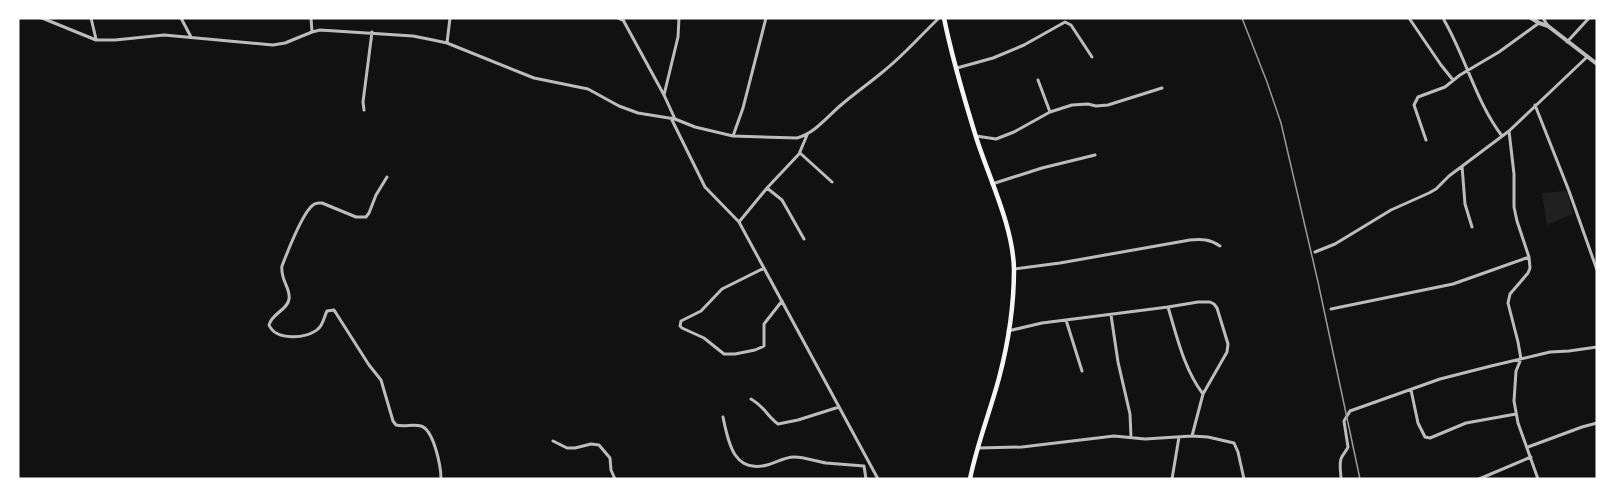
<svg xmlns="http://www.w3.org/2000/svg" width="1615" height="497" viewBox="0 0 1615 497" font-family="'Archivo Narrow',sans-serif">
<style>
.green{fill:#202020}
.lines{fill:none;stroke-linecap:round;stroke-linejoin:round}
.minor{stroke:#bcbcbc;stroke-width:3}
.tertiary{stroke:#bcbcbc;stroke-width:4}
.secondary{stroke:#f5f5f5;stroke-width:4.5}
.rail{stroke:#9a9a9a;stroke-width:1.5}
</style>
<rect width="100%" height="100%" fill="#111"/>
<!-- green -->
<path class="green" d="M1567,191L1573,214L1547,225L1542,193Z"/>
<g class="lines">
<!-- minor -->
<path class="minor" d="M42,18L96,40H115L164,35L273,45L285,43L312,32L320,30L413,36L433,40L447,43L534,78L588,89L619,106L638,113L675,119L695,127L733,136L797,138C815,133 827,117 841,105C855,93 871,82 885,70C905,54 921,35 939,18
M91,18L96,39
M181,18L191,37
M311,18L312,32
M618,18L624,21
M622,18L664,95L675,119
M1409,18L1441,65L1453,80
M1543,18L1548,26
M1444,20C1466,58 1476,102 1502,136
M1567,42L1589,18
M447,43L450,18
M957,68L993,58L1024,45L1065,22L1071,25L1092,57
M1038,80L1050,112
M664,95L678,37L679,18
M1535,105L1569,191L1597,270
M364,110L363,102L372,32
M671,118L705,187L739,222L878,479
M1509,131L1514,174V207L1517,221L1529,257L1530,268L1528,273L1510,294L1508,303L1518,342L1521,359L1516,371L1514,401L1518,423L1538,479
M733,136L743,108L766,18
M976,136L996,139L1014,132L1050,112L1072,105L1088,104L1096,106L1108,105L1162,88
M1426,140L1414,105L1418,97L1445,87L1460,75L1499,52L1539,23
M800,153L832,182
M1462,166L1465,204L1472,227
M387,177L376,195L369,213L366,217H356L322,203C318,203 316,202 313,205C303,212 287,253 282,266C280,280 291,288 289,299C288,310 272,313 269,325C276,341 307,339 318,329C323,325 324,317 327,311L334,310L369,365L381,380L393,421L396,425C404,427 413,424 421,426C434,430 441,467 441,479
M992,184L1042,168L1095,155
M767,188L782,200L804,239
M739,222L767,188L799,154L807,135
M1315,252L1335,244L1391,210L1429,193L1436,189L1449,176L1509,131L1587,57
M764,268L722,289L701,311L681,321L680,326L682,328L704,338L724,354H735L755,350L764,346V324L782,301
M1014,269L1060,263L1190,240C1202,239 1210,239 1220,246
M1168,307C1177,337 1184,369 1203,394
M1331,309L1453,284L1529,257
M1111,315L1118,362L1130,414L1131,437
M1066,320L1082,371
M1008,331L1042,323L1168,307L1198,302H1210L1214,304L1217,308L1228,344L1227,352L1203,394L1192,436
M1411,390L1418,423L1425,437L1430,438L1466,423L1516,414
M751,399C765,407 767,416 778,424L798,420L839,407
M723,417C728,441 733,474 767,465C776,463 784,457 794,457C804,457 815,461 826,463C838,464 851,465 864,466
M553,441L567,448H575L591,444L599,445L610,458L611,470L615,479
M1528,447L1582,427L1597,423
M978,448L1022,447L1114,436L1145,439L1192,436L1208,437L1234,443L1238,452L1244,479
M864,466L866,479
M1172,479L1179,437
M1341,479C1341,473 1339,465 1341,459C1342,455 1346,452 1348,447L1344,421L1350,411L1440,379L1491,366L1550,352L1569,351L1597,347
M1479,479L1531,457"/>
<!-- tertiary -->
<path class="tertiary" d="M1531,18L1539,23L1548,26L1597,64"/>
<!-- secondary -->
<path class="secondary" d="M944,18C952,58 964,98 976,137C989,178 1013,226 1014,269C1014,304 1008,344 999,378C990,412 977,444 970,479"/>
<!-- rail -->
<path class="rail" d="M1242,18L1267,82L1281,123L1318,282L1360,479"/>
</g>
<!-- border -->
<rect width="1615" height="497" fill="none" stroke="#ffffff" stroke-width="39"/>
</svg>
